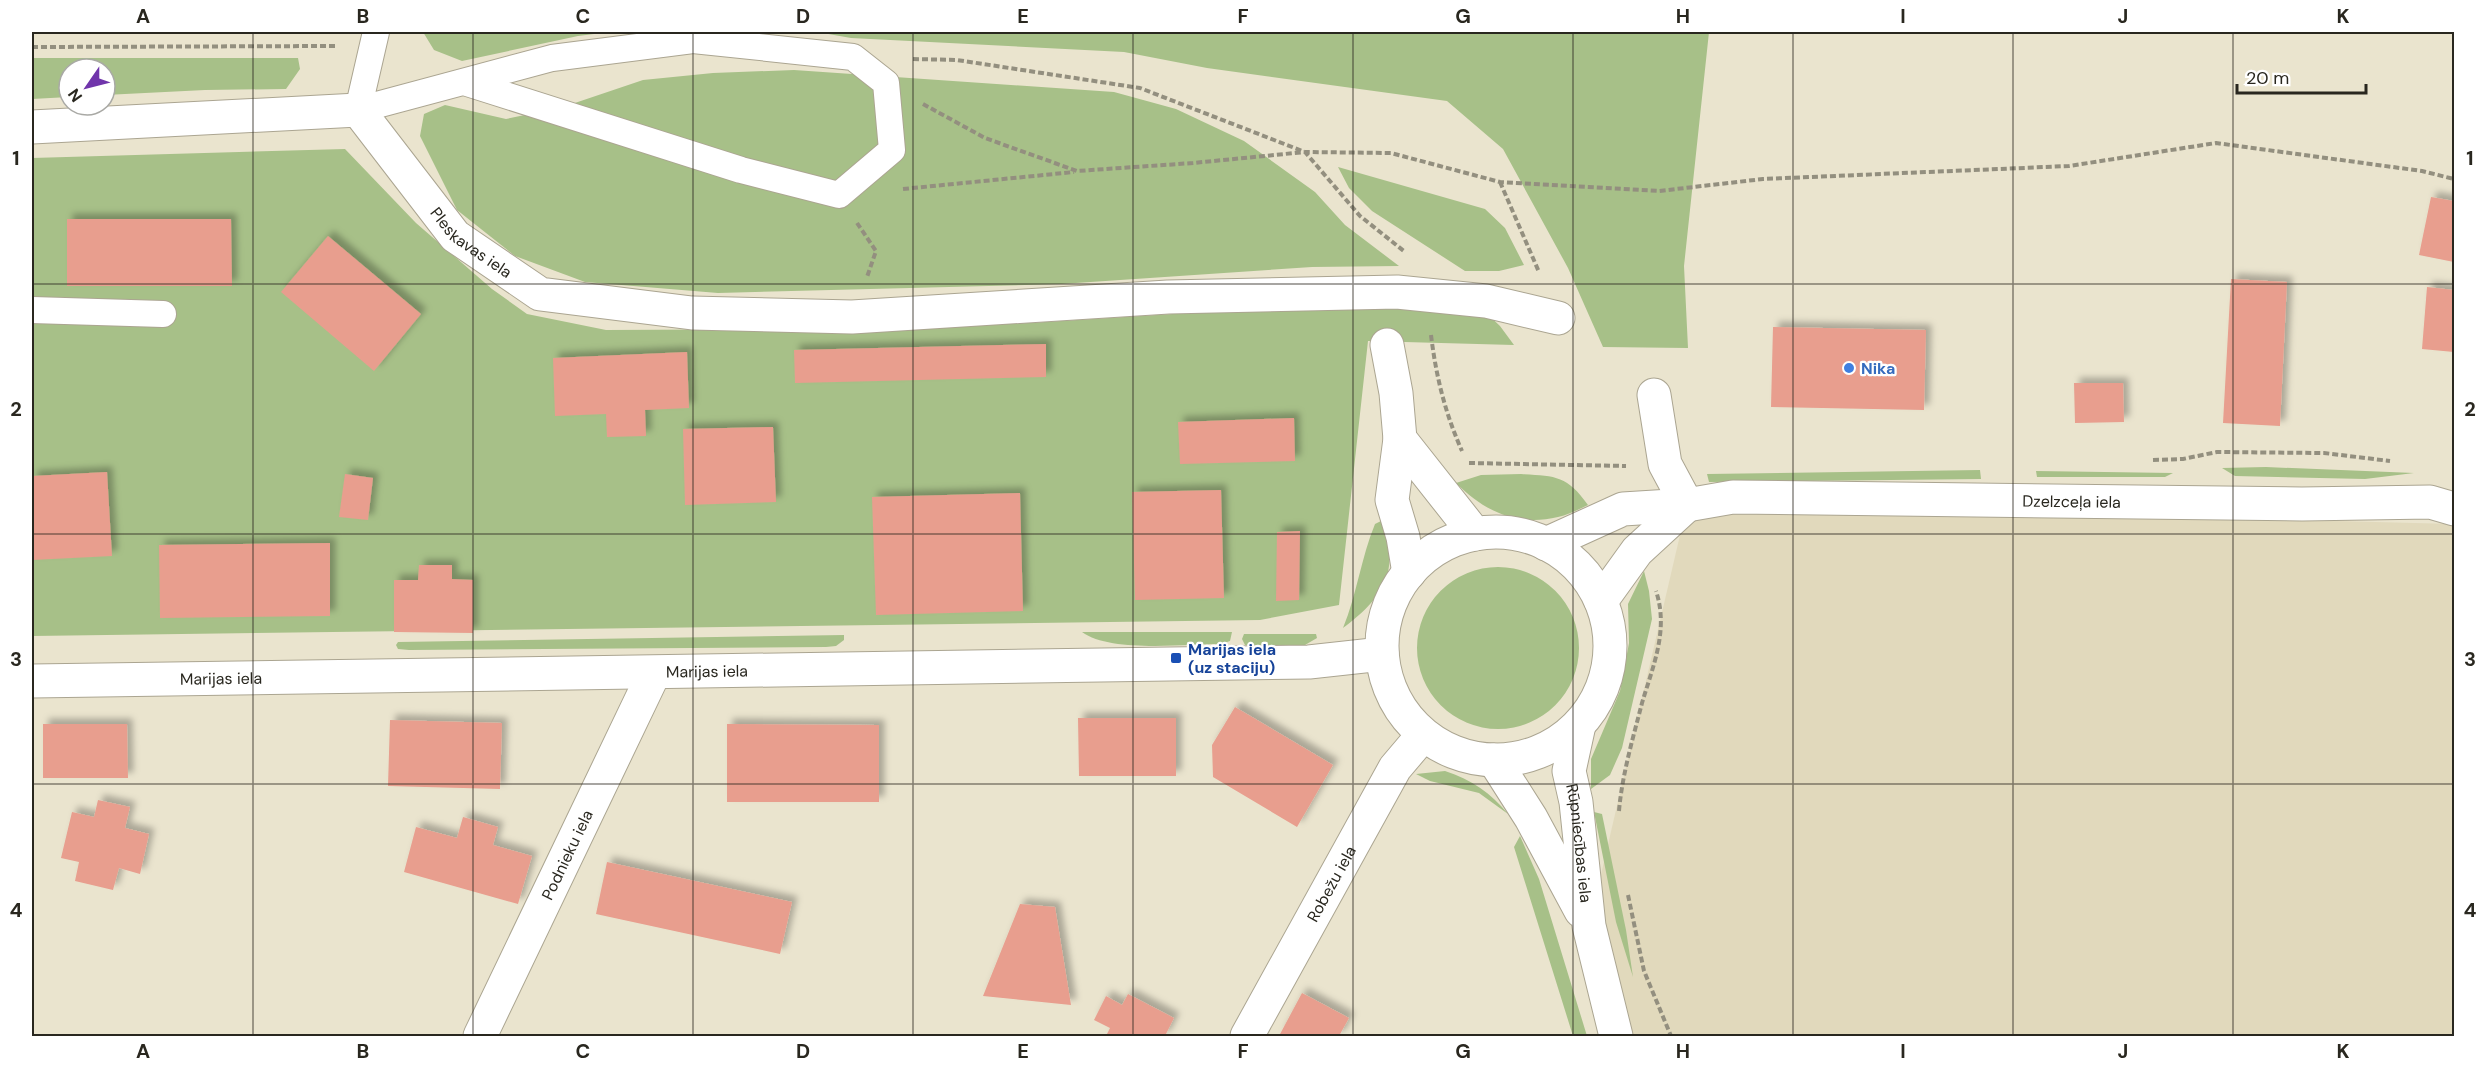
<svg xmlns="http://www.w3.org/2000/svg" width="2486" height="1068" viewBox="0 0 2486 1068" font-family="'DM Sans',sans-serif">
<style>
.built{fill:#e1d9bc}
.green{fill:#a7c088}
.building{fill:#e89e8e;filter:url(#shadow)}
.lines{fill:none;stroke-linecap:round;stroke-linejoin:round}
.lane-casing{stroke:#aba591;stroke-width:28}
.street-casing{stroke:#aba591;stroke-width:35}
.secondary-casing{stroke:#aba591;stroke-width:35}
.path{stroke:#938f7f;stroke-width:4;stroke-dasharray:6 3;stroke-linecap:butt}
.lane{stroke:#fff;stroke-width:26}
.street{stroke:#fff;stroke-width:33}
.secondary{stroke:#fff;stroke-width:33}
.grid{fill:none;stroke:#29271f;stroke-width:1.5;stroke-opacity:0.55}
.shop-dot{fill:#3f7fe0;stroke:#fff;stroke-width:2}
.transit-dot{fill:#1a4fb4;stroke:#fff;stroke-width:2}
.labels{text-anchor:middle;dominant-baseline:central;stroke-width:4.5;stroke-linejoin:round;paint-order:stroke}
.street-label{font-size:16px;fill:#29271f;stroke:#fff}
.shop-label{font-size:16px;font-weight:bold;fill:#366cbe;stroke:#fff;text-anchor:start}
.transit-label{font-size:16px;font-weight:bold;fill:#164399;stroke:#fff;text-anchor:start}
.neatline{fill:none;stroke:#29271f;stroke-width:2}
.grid-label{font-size:20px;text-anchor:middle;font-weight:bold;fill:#29271f}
</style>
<defs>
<filter id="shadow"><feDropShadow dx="5.5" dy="-5.5" stdDeviation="3" flood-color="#0004"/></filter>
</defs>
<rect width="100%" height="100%" fill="#eae4ce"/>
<!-- built -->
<path class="built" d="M1687,505L2454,524V1036H1603L1589,926Z"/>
<!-- green -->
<path class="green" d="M423,32H610L578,36L462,61L434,50Z
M817,32H1709L1684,266L1688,348L1603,347L1568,268L1503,149L1447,101L1207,68L1124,52L851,38Z
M32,58H298L300,69L286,89L205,90L105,95V69H69V97L32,99Z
M794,70L1114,92L1176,109L1244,141L1315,192L1345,225L1399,266L1312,267L1061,284L718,293L585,282L515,256L457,210L420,136L424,114L445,105L506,119L563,107L643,80L713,73Z
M345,149L416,223L492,289L527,314L606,330L827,329L1029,323L1363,302L1482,309L1500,326L1514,345L1368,341L1339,605L1260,620L32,636V158Z
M1338,167L1485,209L1505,228L1524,265L1499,271H1465L1372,211L1349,188Z
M2266,467L2414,473L2365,479L2235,476L2222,468Z
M1980,470L1981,479L1709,482L1707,474Z
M2036,471L2173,473L2165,477H2037Z
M1521,474C1555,476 1567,475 1588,505C1579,509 1568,515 1558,517C1517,527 1484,511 1456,483L1481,475Z
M1383,520C1385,534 1391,552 1389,566C1386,593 1363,613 1343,628C1357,594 1361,558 1375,524Z
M1417 648a81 81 0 1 1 162 0a81 81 0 1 1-162 0Z
M1644,571L1649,591L1652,619L1622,748L1610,775L1591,789V759L1620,691L1629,643L1628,604Z
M1082,632H1232L1230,641L1221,644C1185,644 1110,653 1082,632Z
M1244,634H1316L1317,638L1305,645H1245L1242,639Z
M844,635V640L836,646L826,647L409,650L398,649L396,645L398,642Z
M1445,771C1472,780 1491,793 1508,814L1479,793L1430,781L1416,774Z
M1594,812L1602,814L1626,930L1633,977L1616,922Z
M1520,836L1539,879L1587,1036H1573L1514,847Z"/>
<!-- building -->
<path class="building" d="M2431,197L2454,201V262L2419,255Z
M67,219H231L232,286H67Z
M328,236L421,314L374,371L281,292Z
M2231,279L2287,282L2280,426L2223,423Z
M2427,287L2454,290V352L2422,349Z
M1773,327L1926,330L1924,410L1771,407Z
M1046,344V377L795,383L794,350Z
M687,352L689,408L645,410L646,436L607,437L606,414L555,416L553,358Z
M2074,383H2123L2124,422L2075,423Z
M1294,418L1295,461L1180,464L1178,422Z
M773,427L776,502L685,505L683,429Z
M107,472L112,556L32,560V476Z
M345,474L373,478L368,520L339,517Z
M1221,490L1224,598L1135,600L1132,492Z
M1020,493L1023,611L876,615L872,497Z
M1300,531L1299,600L1276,601L1277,532Z
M330,543V616L160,618L159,545Z
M419,565H452V579L473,580V633L394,632V580H418Z
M1235,707L1333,765L1297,827L1213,777L1212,745Z
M1078,718H1176V776H1079Z
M390,720L502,723L500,789L388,786Z
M43,724H127L128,778H43Z
M727,724L879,725V802H727Z
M98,800L130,807L125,828L149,834L140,874L119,868L113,890L75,881L79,862L61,858L72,812L94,817Z
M463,817L498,827L493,845L532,856L518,904L404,872L416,827L457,838Z
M607,862L792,902L780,954L596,914Z
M1020,904L1055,907L1071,1005L983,996Z
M1302,993L1349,1018L1339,1036H1279Z
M1128,994L1174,1018L1165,1036H1106L1110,1028L1094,1020L1106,996L1122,1005Z"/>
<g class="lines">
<!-- lane casing -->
<g class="lane-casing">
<path id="lane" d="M376,32L358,110L552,58L693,40L853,57L886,83L892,150L839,195L741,170L464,82
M32,310L163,314"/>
</g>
<!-- street casing -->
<g class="street-casing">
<g id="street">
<path id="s1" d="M32,127L358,110L455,236L540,294L692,313L852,317L1168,297L1397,292L1486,301L1558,318"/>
<path d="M1387,345L1396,393L1400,439L1392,500L1403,537L1409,573"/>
<path d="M1654,395L1665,464L1687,505"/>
<path d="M1400,439L1475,534"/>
<path id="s2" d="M1546,544L1623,509L1687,505L1733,497L2302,504L2430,502L2454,509"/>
<path d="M1601,601L1637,551L1687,505"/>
<path id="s3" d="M480,1036L654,673"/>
<path id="s4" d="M1247,1036L1395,768L1423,735"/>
</g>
</g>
<!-- secondary casing -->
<g class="secondary-casing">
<g id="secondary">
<circle cx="1496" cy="646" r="114"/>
<path id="s5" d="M32,681L1309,662L1382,654"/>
<path id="s6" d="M1579,725L1569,771L1576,802L1589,926L1616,1036"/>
<path d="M1494,760L1531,818L1581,911"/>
</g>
</g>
<!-- path -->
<path class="path" d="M32,47L337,46
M913,59L957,60L1140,88L1305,152L1360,216L1405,252
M923,104L985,138L1077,171L1193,163L1305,152L1391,153L1500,182L1659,191L1763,179L2069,166L2216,143L2422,171L2454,179
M1500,182L1539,272
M903,189L1074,172
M857,223L876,251L867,277
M1431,335C1436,376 1445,413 1462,451
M2153,460L2183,459L2217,452L2324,453L2390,461
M1469,463L1626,466
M1619,811C1622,775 1633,738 1642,703C1653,666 1669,630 1656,591
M1628,895L1644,971L1671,1036"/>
<!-- lane -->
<use href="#lane" class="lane"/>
<!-- street -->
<use href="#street" class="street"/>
<!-- secondary -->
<use href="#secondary" class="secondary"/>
</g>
<!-- grid -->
<path class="grid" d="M253,32V1036M473,32V1036M693,32V1036M913,32V1036M1133,32V1036M1353,32V1036M1573,32V1036M1793,32V1036M2013,32V1036M2233,32V1036M32,284H2454M32,534H2454M32,784H2454"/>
<!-- markers -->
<circle class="shop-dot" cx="1849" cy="368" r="6"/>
<rect class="transit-dot" x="1170" y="652" width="12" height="12" rx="3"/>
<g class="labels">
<!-- street labels -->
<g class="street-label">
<text stroke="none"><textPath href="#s1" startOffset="502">Pleskavas iela</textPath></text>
<text stroke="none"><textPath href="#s2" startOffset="534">Dzelzceļa iela</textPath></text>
<text stroke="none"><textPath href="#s5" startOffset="675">Marijas iela</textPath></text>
<text stroke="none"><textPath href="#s5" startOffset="189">Marijas iela</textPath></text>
<text stroke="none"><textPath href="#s6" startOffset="120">Rūpniecības iela</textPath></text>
<text stroke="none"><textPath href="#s3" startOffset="201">Podnieku iela</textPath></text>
<text stroke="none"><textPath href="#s4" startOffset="174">Robežu iela</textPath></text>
</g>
<!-- shop labels -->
<g class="shop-label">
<text x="1861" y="368">Nika</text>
</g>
<!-- transit labels -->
<g class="transit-label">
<text x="1188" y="649">Marijas iela<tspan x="1188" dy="18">(uz staciju)</tspan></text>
</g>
</g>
<!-- border -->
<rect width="2486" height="1068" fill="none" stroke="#ffffff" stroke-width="66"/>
<!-- north arrow -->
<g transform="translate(87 87) rotate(235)"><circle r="28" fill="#ffffff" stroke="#a9a9a5" stroke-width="1.5"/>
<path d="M0-4.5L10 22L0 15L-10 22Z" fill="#7035ab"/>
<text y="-9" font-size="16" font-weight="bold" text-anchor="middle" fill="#29271f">N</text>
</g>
<!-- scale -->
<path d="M2237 84v9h129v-9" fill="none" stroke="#29271f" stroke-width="3"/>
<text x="2246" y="84" font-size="18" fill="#29271f" stroke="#ffffff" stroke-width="4.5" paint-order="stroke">20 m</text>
<rect x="33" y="33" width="2420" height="1002" class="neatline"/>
<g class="grid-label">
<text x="143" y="23">A</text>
<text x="363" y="23">B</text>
<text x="583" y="23">C</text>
<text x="803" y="23">D</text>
<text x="1023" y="23">E</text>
<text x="1243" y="23">F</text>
<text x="1463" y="23">G</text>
<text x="1683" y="23">H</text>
<text x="1903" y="23">I</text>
<text x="2123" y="23">J</text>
<text x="2343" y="23">K</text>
<text x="16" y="165">1</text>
<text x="2470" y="165">1</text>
<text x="16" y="416">2</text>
<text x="2470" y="416">2</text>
<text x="16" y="666">3</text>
<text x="2470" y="666">3</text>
<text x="16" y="917">4</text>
<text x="2470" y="917">4</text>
<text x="143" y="1058">A</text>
<text x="363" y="1058">B</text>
<text x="583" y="1058">C</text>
<text x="803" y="1058">D</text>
<text x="1023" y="1058">E</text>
<text x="1243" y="1058">F</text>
<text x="1463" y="1058">G</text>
<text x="1683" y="1058">H</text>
<text x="1903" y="1058">I</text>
<text x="2123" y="1058">J</text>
<text x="2343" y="1058">K</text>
</g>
</svg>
